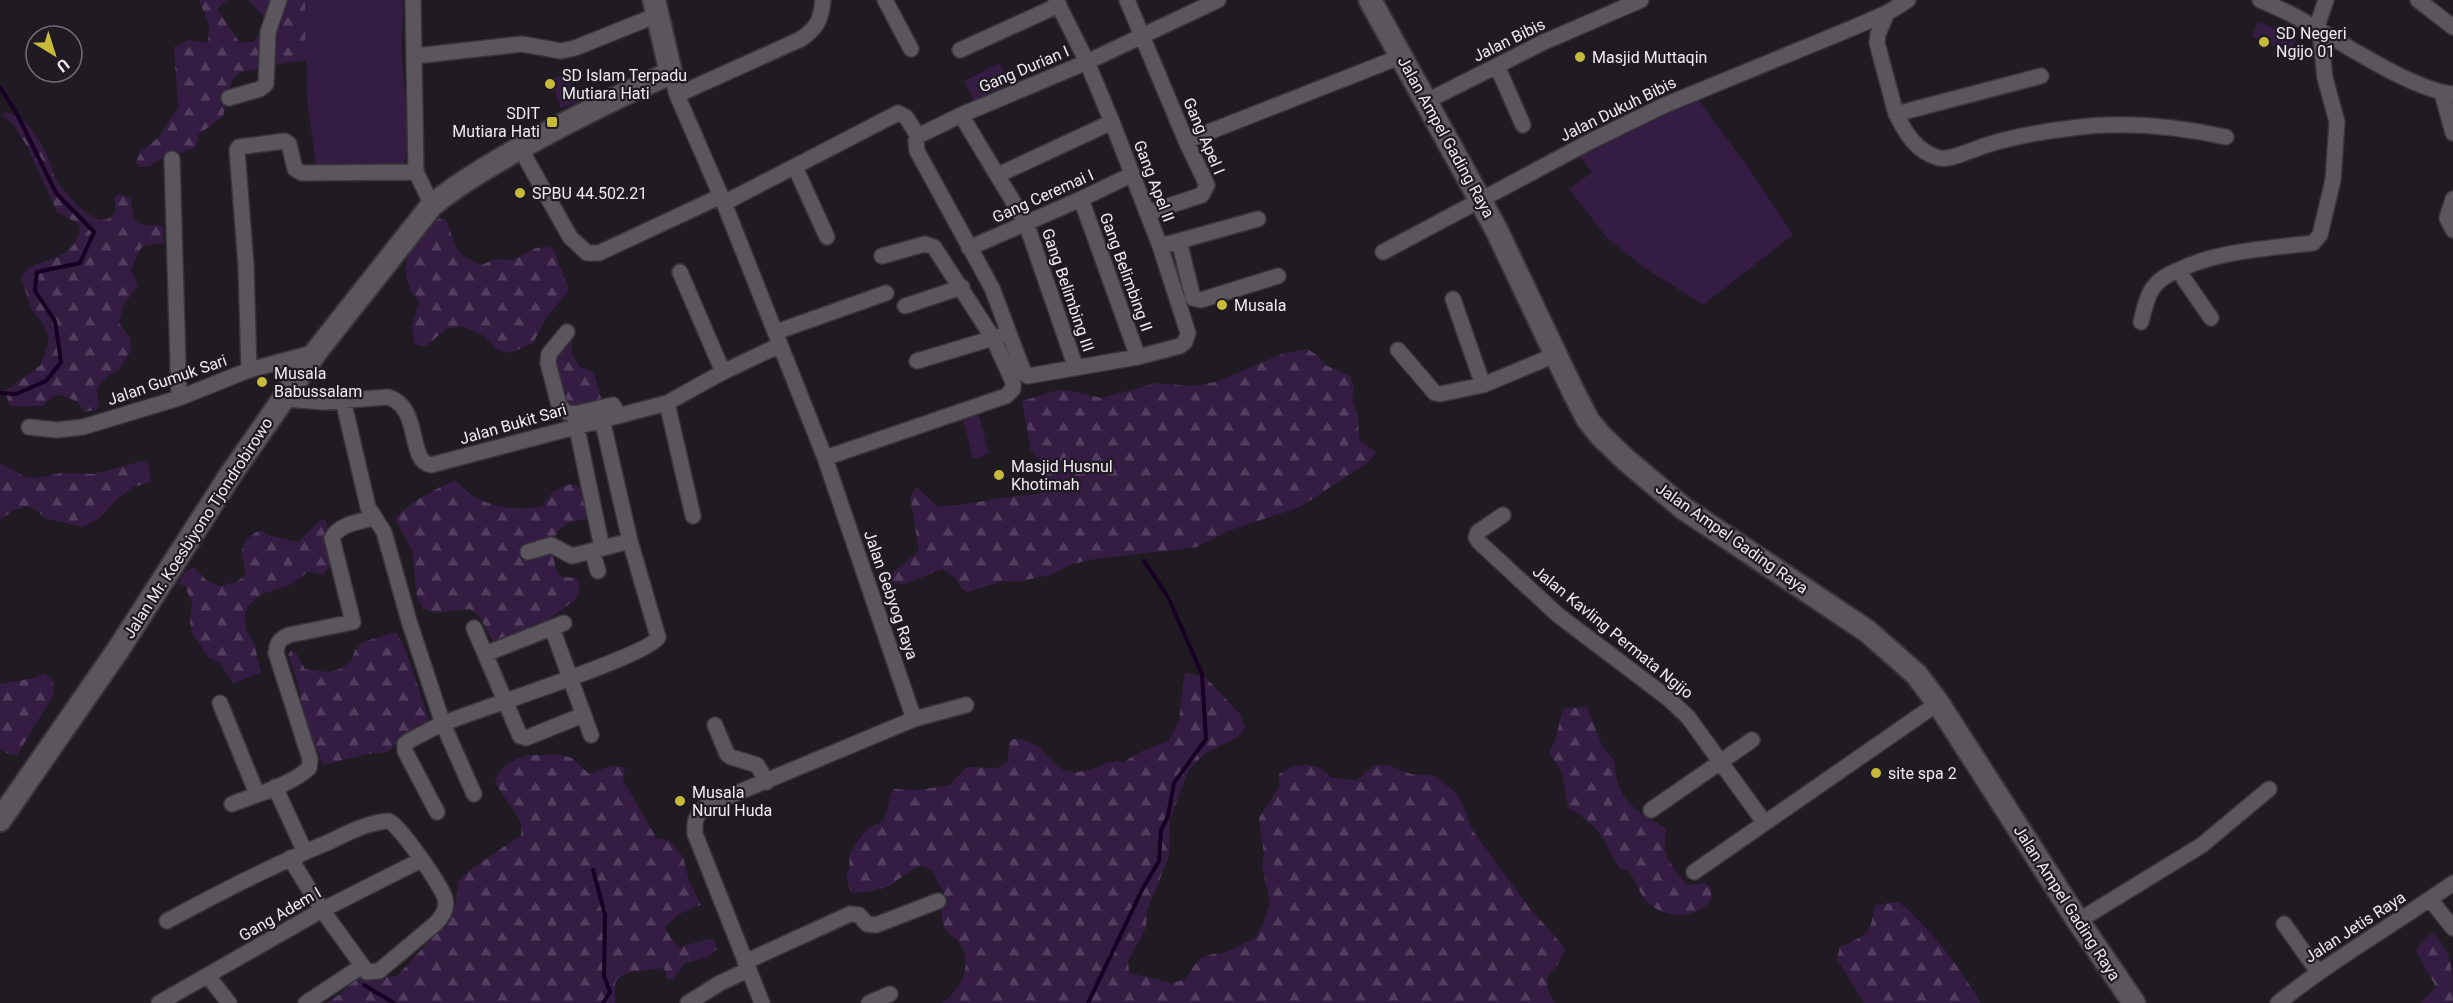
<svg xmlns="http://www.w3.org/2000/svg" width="2453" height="1003" viewBox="0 0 2453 1003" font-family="Roboto,sans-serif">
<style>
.green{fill:#351c42}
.forest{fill:url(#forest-firs)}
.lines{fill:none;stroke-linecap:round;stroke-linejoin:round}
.stream{stroke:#170024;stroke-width:4}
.minor-casing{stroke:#37343a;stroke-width:18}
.secondary-casing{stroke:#37343a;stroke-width:26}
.minor{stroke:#5b555e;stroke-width:15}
.secondary{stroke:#5b555e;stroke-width:22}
.poi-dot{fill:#c8bb3b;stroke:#201a23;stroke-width:2}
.labels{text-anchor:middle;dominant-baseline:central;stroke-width:4.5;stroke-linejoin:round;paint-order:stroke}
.poi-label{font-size:16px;fill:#efecf1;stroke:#201a23;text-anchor:start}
.street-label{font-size:16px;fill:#efecf1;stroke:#201a23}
</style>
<defs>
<pattern id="forest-firs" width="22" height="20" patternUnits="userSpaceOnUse" patternTransform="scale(1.5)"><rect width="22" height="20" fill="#351c42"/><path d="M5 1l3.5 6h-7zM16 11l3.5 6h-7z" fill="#533d5e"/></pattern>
</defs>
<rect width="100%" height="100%" fill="#201a23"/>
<!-- green -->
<path class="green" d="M305,0H403C403,20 401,40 402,60C403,82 414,151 403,165L316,166L307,98Z
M2258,22L2297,38L2291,53L2252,37Z
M999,63L1009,84L974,101L964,81Z
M569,73L578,102L560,108L551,79Z
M1698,99L1749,169L1793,235L1703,305L1642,266L1607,238L1569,189L1592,172L1578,155Z
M979,415L989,454L973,459L963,419Z"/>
<!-- forest -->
<path class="forest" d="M199,0H227L217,9L240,43L253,42L268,21L248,0H305L306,61H296L241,72L232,80L223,116L198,135L196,148L166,156L148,167H139L136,162L141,151L158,138L178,108L174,47L189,40L208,43L209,25Z
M7,112C16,116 23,119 30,127C37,136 44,148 49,159C52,165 52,171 55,177C64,192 102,240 116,210L114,198L118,194L125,195L131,200L134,220L139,224L163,226L164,243L146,245L141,248L131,270L138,286L123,305L119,323L130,338L131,350L119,370L109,375L97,388L99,406L96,410L84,412L78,402C59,394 58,390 43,406H10L5,391L41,365L49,340L43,323L31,309L21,277C38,252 72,268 80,228L77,223L57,212L27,146L14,126L2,114Z
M440,218L446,219C456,245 453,255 482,265L494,259L513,260L536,248L549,247L554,251L569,290L547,317L533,343L510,353L497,349L484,336L462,326L446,329L425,347L414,344L412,325L419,302C417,298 412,295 411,291C397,258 414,237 440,218Z
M571,336L572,352L570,351L579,366L591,371L595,376L602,402C595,404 586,408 579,408C560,409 537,383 544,366Z
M1307,349L1317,355L1325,365L1350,376L1354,388L1352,400L1358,415L1359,440L1376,452L1370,461L1300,507L1228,531L1197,547L1095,559L1072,564L1050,575L1016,582L1003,581L967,592L962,589L956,579L942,569L905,584L888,583L887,577L919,551L910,496L917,487L938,507C973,504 1005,496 1039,494L1047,486L1043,464L1031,451L1022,401L1055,391L1066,390L1102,398L1156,383L1191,386L1205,384L1219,381L1282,354Z
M143,461L148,464L151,482L133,487L116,500L100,518L83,527L47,519L33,508L27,506L15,510L0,519V463L25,477L37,478L62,473L93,474Z
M456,481C478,506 511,513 543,506C549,493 557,488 571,484L582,489L590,503L587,519C551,521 548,546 558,574L563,577L576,578L580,583L578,595L575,600L543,623L493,641L479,616L470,609L435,613L423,608L417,597L412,550L395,519C405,506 441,484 456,481Z
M320,520H326L333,561L323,575L312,572L306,573L292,584L262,594L248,606L245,612L246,630L254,644L261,672L233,684L219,662L209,658L192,633L190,621L192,603L185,586L179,584C181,575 186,570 194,567L206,580L218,586L236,582L246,575L241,551L246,540L256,532L262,531L268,535L298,542Z
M396,632L406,651L429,720L408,731L388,752L368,754L323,765L305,720L297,680L288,655L291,650L296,653L305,669L328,672L340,669L351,662L355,650L363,642Z
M1185,672L1206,678L1240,714L1245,728L1238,737L1204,754L1188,771L1170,819L1169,856L1147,911L1146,928L1128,961L1129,973L1173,983L1185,979L1199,959L1212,954L1224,953L1255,938L1262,927L1270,902L1262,866L1264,854L1259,818L1279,787V774C1298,762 1317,761 1332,778L1357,780L1375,765H1388L1411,774L1436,776L1459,796L1473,831L1528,906L1565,948C1558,977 1535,970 1555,1003H942C962,989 974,964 959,942C957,938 952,937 949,934C940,925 940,909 946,898L932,870L922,866L916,867L889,886L873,891L855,893L850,890L846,875L849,870L850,852C856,846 861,834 867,830C873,825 882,824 885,816C889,807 888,798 894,789L920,790L949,785L967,767L997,768L1008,761L1009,743L1013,739C1049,739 1046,770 1073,772C1090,774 1109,757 1124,762L1140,752L1169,741L1179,720Z
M44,673L53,681L54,694L17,755L5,753L0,749V684L34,678Z
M1587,707L1603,748L1615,762C1615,799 1636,812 1666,828C1661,856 1670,864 1687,885L1705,883L1710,887L1712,899C1694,921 1660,920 1643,897C1638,889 1634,880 1630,872L1619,868C1603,838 1599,825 1568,808L1562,772L1549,752L1555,741L1562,712L1566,708Z
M528,755H561L572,758L589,774L613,765L625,768L623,780L657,839L669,840L683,857L689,881L701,905L679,914L665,927L671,939L680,947L713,938L717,949L708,957L684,964L673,979H667L664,968L630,972L618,978L615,983V1003H326L342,993L353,980L397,976L435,935L456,904L458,882L469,871L521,835V822L495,783C499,765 511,761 528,755Z
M1899,902C1933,931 1958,965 1981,1003H1864L1837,959L1840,947C1868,934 1870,935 1875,905Z
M2432,933C2453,950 2453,973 2453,1003H2420L2436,987L2419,957L2416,949Z"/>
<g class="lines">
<!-- stream -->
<path class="stream" d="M0,87L18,116L56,193L94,232L80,263L37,272L35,291L55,321L61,362L46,381L16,394L0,393
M593,870L605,915L604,976L610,992L603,1003
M364,985L394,1003
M1088,1003L1143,888L1159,861L1161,830L1168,816L1174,783L1206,739L1202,674L1168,597L1144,561"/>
<!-- minor casing -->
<g class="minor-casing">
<path id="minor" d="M413,0L416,172
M885,0L911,49
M1056,0L1087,62L1112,122L1160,246L1179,241L1193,298L1201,300L1278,276
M1127,0L1186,141L1207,185L1202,195L1147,213
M2260,0C2273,6 2286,11 2298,18C2337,39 2411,90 2453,94
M2418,0L2453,27
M1887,13L1878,34L1877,43L1896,114L2041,76
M2316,29L2326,0
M960,50L1059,5
M415,56L522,44L561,51L575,48L657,15
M1497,66L1523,125
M671,73L677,95L724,203L825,458L914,719L706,806C696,815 694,820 695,834L762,1003
M2442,93L2453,133
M677,95L801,39C817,28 821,20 823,0
M229,98L260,89L266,84L268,32L279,0
M1427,101L1544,42L1641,0
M1896,114C1906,134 1917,152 1939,158C1949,160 1961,154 1970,151C2002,138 2038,132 2072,128C2123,121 2176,126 2226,137
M961,115L1026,223L1076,368
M918,136L916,140L917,151L992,288L1024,373L1028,376L1138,357L1180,346L1185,342L1188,333L1160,246
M918,136L961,115L1087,62L1218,0
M1186,141L1402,56
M520,148L570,237L587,253H599L721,196
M172,159L179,398
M795,167L827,237
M998,175L1112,122
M1081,199L1138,357
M2453,199L2447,218L2453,230
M724,203L898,113L906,117L918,136
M1179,241L1258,219
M969,248L1081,199L1131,175
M1383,252L1589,142L1665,105L1850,29L1887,13L1908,0
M680,272L723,372
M1453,299L1483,385
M905,306L962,287
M2211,318L2184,279L2181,269C2218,251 2271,248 2313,243L2320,235L2333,180L2337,122L2325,78L2320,32
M2141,322C2148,293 2151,280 2181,269
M567,332L549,354L548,363L559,405L566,412L574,414L602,548
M776,332L886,293
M1398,350L1435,393L1440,394L1483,385L1555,355
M917,361L1000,336
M249,370L246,266L237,150L239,147L285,141L289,144L295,169L302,173L416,172L432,205
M284,399L323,402L388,397C422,407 407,462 431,465L667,403L723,372L780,345
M343,400L368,507L384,532L409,621L443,724L474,794
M667,403L693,516
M574,414L613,405L619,416
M29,427L57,430L83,427L179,398L249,370L316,352
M825,458L1006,396L1013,389V382L993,338L934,247L925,244L882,256
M1503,515L1478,532L1476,537L1479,542L1558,615L1669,699L1688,717L1764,822
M592,551L598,571
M528,552L551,545L572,556L630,541
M474,628L520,736L526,738L583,715
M552,628L591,735
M485,654L564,623
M220,703L257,794
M914,719L966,705
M715,725L727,754L731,757L757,765L767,782
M275,787L305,852
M232,804C257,794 289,786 309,768L310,759L276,653C277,642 280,639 289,635L353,622L332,538C339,524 359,522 373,518
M1651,810L1752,740
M437,812L405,751V744L409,741C420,735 431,729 442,724C474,710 649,656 658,637L630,541L602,419
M1694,872L1938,703
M2430,899L2453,928
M167,921C220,892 273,865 329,842C348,833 368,822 389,821C399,825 443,887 445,899C448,909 442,917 435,924L379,971L367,972L322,910L290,858
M2078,921L2202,845L2269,789
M2284,924L2318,972
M745,962L850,914L859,915L867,924L876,925L938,901
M208,976L229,1003
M159,1003L322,910L421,860
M306,1003L362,966
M688,1003L720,983L748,970
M869,1003L890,994
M2278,1003C2333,959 2395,924 2453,883"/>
</g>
<!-- secondary casing -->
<g class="secondary-casing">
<path id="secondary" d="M1370,0L1496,229L1573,391L1588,420L1600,435L1626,460L1683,508L1867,631L1916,674L1938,703L2078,921L2134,1003
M0,820L118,650L231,474L316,352L432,205C466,178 501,159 538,138C581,115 626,92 671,73L654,0"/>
</g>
<!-- minor -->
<use href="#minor" class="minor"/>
<!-- secondary -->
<use href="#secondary" class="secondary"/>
</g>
<!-- markers -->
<g class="poi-dot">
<circle cx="2264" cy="42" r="6"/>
<circle cx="1580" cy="57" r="6"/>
<circle cx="550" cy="84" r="6"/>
<rect x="546" y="116" width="12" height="12" rx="3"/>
<circle cx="520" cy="193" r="6"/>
<circle cx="1222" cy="305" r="6"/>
<circle cx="262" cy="382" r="6"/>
<circle cx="999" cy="475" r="6"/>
<circle cx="1876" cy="773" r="6"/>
<circle cx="680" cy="801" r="6"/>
</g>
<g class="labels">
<!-- poi labels -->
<g class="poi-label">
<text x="2276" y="33">SD Negeri<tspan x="2276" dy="18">Ngijo 01</tspan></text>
<text x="1592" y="57">Masjid Muttaqin</text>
<text x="562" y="75">SD Islam Terpadu<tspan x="562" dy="18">Mutiara Hati</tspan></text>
<text x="540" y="113" text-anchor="end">SDIT<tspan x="540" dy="18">Mutiara Hati</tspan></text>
<text x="532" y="193">SPBU 44.502.21</text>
<text x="1234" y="305">Musala</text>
<text x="274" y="373">Musala<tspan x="274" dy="18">Babussalam</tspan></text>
<text x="1011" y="466">Masjid Husnul<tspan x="1011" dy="18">Khotimah</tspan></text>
<text x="1888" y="773">site spa 2</text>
<text x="692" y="792">Musala<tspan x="692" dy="18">Nurul Huda</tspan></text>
</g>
<!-- street labels -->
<g class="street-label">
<text transform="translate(1509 40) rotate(-26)">Jalan Bibis</text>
<text transform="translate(1024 69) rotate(-23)">Gang Durian I</text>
<text transform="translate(1618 109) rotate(-26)">Jalan Dukuh Bibis</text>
<text transform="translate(1204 136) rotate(67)">Gang Apel I</text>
<text transform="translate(1446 137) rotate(61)">Jalan Ampel Gading Raya</text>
<text transform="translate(1154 181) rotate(69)">Gang Apel II</text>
<text transform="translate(1043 196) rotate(-24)">Gang Ceremai I</text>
<text transform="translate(1126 272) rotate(70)">Gang Belimbing II</text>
<text transform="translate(1068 290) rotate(71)">Gang Belimbing III</text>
<text transform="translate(167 380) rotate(-19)">Jalan Gumuk Sari</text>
<text transform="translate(513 424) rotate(-16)">Jalan Bukit Sari</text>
<text transform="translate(198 528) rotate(-57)">Jalan Mr. Koesbiyono Tjondrobirowo</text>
<text transform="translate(1732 538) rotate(35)">Jalan Ampel Gading Raya</text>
<text transform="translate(891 595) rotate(71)">Jalan Gebyog Raya</text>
<text transform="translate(1613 632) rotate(39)">Jalan Kavling Permata Ngijo</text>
<text transform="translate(2067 903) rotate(57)">Jalan Ampel Gading Raya</text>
<text transform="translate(280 914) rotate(-30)">Gang Adem I</text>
<text transform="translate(2355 927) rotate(-33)">Jalan Jetis Raya</text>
</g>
</g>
<!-- north arrow -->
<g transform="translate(54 54) rotate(142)"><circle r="28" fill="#201a23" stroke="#736e75" stroke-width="1.5"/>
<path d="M0-4.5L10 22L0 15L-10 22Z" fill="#c8bb3b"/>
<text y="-9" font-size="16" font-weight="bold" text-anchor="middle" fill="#efecf1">U</text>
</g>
</svg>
